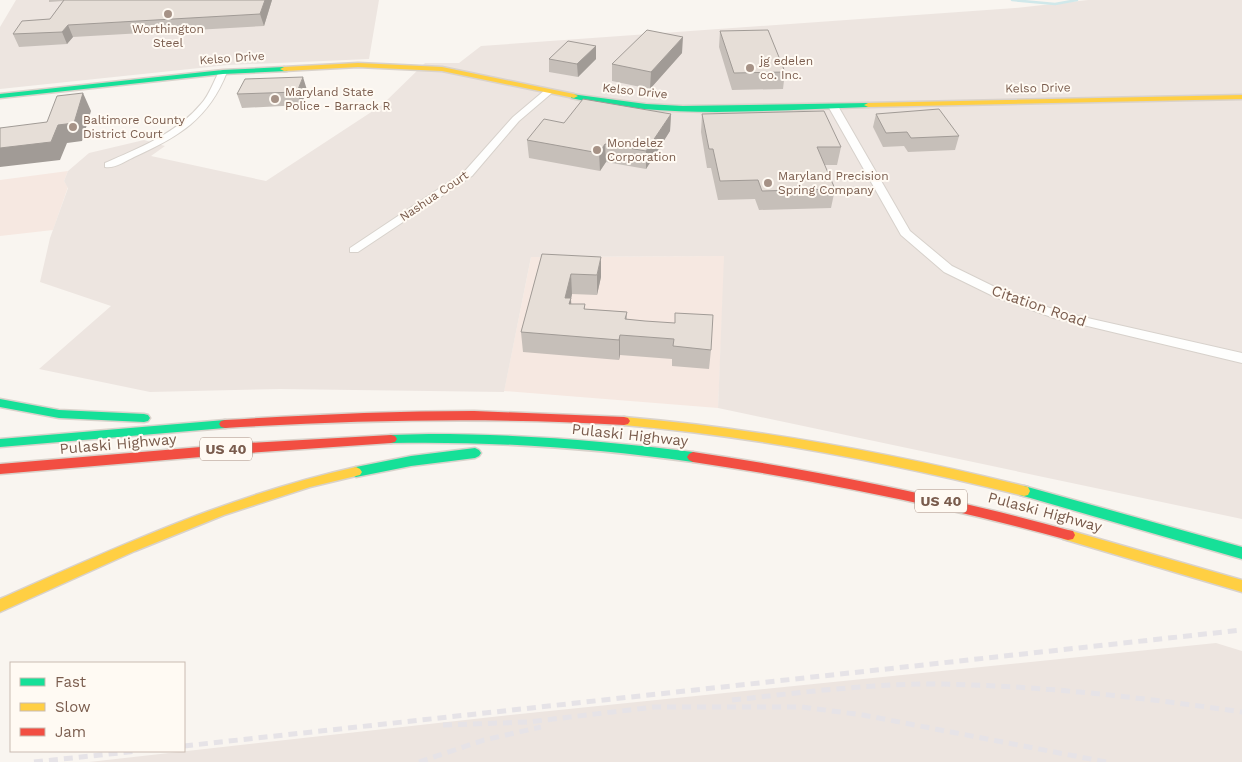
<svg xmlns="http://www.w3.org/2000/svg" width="1242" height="762" viewBox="0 0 1242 762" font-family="'Work Sans',sans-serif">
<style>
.commercial{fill:#f6e8e1}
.industrial{fill:#ede5e0}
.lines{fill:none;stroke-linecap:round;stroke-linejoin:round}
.stream{stroke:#d0e8ea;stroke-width:2.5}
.street-casing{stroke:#d7d1cb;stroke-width:2}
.fast-casing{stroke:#d9d2cb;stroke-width:3}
.slow-casing{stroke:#d9d2cb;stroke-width:3}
.jam-casing{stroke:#d9d2cb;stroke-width:3}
.street{fill:#fefefd;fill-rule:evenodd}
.fast{fill:#16e098;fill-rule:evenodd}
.slow{fill:#ffcf43;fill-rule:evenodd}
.jam{fill:#f24e42;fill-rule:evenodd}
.rail{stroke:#e6e3e7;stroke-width:5;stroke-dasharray:9 6;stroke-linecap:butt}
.wall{fill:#c6bfb9}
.shaded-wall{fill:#a19b96}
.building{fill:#e6ded7;stroke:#a19b96}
.poi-dot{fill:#a69286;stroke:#fffaf3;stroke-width:2}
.labels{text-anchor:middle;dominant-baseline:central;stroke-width:4;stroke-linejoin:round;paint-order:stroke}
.far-poi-label{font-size:12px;fill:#7a5c4d;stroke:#fffaf3;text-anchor:start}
.far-street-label{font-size:12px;fill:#7a5c4d;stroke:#fffaf3}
.shield{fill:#fffaf3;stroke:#a28b7f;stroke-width:1}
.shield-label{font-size:14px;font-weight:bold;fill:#7a5c4d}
.street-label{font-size:15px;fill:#7a5c4d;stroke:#fffaf3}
</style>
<rect width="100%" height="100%" fill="#f9f5f0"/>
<!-- commercial -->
<path class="commercial" d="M68,171L64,181L68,187L53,230L0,236V180Z
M725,256L718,408L504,391L531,257Z"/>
<!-- industrial -->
<path class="industrial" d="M16,0H379L369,59L228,65L0,89V27Z
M1088,0H1242V519L718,408L724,256L531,257L504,392L280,389L150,392L39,369L111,306L40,282L50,238L68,188L64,181L68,171L89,153L144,140L165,146L151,156L266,181L382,105L425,63H459L481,46L1015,8Z
M1216,643L1242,651V762H89L510,715Z"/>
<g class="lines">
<!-- stream -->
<path class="stream" d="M1012,0L1055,4L1077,0"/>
<!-- street casing -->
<g class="street-casing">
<path id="street" d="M220,70L227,72C209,119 178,137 134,157C126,161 114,169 105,167V163C139,148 177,133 201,104C210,94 213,82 220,70Z
M545,90L553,92L519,121L472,176L358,252H350V248L464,172L513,117Z
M830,104L838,106L910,231L952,266L1003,291L1061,312L1242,353V363L1054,318L995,297L944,272L901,235L828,106Z"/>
</g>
<!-- fast casing -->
<g class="fast-casing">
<path id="fast" d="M284,67L288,69L287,71L223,74L0,98V94L223,70Z
M571,94L646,104L683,106L868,103L872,105L868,107C770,110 668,120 571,98Z
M0,399L59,410L144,414L148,415L150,418L148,421L144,422L59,418L0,407Z
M225,420L229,421L231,424L229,427L225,428L0,447V439Z
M429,434C518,434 605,441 693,452L697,454L699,457L697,460L693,462C592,448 492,441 391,443L387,442L385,439L387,436L391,435Z
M475,448L479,450L481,453L479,456L475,458L411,466L356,477L352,475L350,472L352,469L356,467L411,456Z
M1024,486L1242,547V559L1020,495L1018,491L1020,487Z"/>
</g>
<!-- slow casing -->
<g class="slow-casing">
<path id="slow" d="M358,63L442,67L574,94L578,96L574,98L442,71L358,67L284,71L280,69L284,67Z
M1242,95V99L868,107L864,105L868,103Z
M624,417C760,429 892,453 1024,486L1028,487L1030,491L1028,495L1024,496C892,463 760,437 624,425L620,424L618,421L620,418Z
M356,467L360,469L362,472L360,475L310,487L224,515L135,551L0,612V599C119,546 228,496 356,467Z
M1068,530L1242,580V592L1063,539L1061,535L1063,531Z"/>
</g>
<!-- jam casing -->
<g class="jam-casing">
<path id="jam" d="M474,411L624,417L628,418L630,421L628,424L624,425C491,417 358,420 225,428L221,427L219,424L221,421L225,420C308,415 391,411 474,411Z
M391,435L395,436L397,439L395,442L391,443L248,453L0,474V464L248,443Z
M693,452C820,471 944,496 1068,530L1073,531L1075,535L1073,539L1068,540C944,506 820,481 693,462L689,460L687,457L689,454Z"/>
</g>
<!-- street -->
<use href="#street" class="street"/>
<!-- fast -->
<use href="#fast" class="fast"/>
<!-- slow -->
<use href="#slow" class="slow"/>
<!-- jam -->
<use href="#jam" class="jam"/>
<!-- rail -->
<path class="rail" d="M732,700C798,693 865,684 932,684C1036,685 1139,697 1242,712
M443,725L528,722L655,707H802L863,715L1106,762
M184,746L1242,630
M34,762L138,751
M419,762L484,740L541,727"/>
</g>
<!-- wall -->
<path class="wall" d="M49,0H272L264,26L73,37L67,44L19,47L13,34L50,19L63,1L49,2Z
M720,31L785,72L783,89L732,90L719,47Z
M596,46V59L578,77L549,72V59Z
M682,53L650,89L612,81V64Z
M307,90L301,105L242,108L237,94Z
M671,114L670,131L646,169L606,162L600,171L529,158L527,140L564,123Z
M702,114L841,147L837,165H824L835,189L831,208L759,210L755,199L718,200L711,168H707L701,132Z
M876,114L959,136L955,150L908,152L904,146L883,147L873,127Z
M542,254L601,277L597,295L572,294L571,299V304H585V309L627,312V319L711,350L709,369L672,366V359L620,355L619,360L523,352L521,332Z"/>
<!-- shaded-wall -->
<path class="shaded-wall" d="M265,0H272L264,26L260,14Z
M68,25L73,37L67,44L62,32Z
M683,37L682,53L650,89L651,72Z
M596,46V59L578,77L577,64Z
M303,77L307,90L301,105L297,92Z
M83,93L91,111L82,141L67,143L60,160L0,167V148L58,125Z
M671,114L670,131L646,169V151Z
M605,144L606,162L600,171L599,153Z
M601,257V277L597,295V275Z
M571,274L572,294L571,299L572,317L565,298Z
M620,335V355L619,360V340Z"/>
<!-- building -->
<path class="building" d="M64,0H265L260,14L68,25L62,32L13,34L22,21L50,19Z
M647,30L683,37L651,72L612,64Z
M768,30L785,72L734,73L720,31Z
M568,41L596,46L577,64L549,59Z
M303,77L297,92L237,94L245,79Z
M83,93L74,123L58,125L51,142L0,148V128L47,122L57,96Z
M583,99L671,114L646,151L605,144L599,153L527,140L544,119L564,123Z
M939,109L959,136L911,138L907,132L886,133L876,114Z
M824,111L841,147H817L835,189L762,191L758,180L720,181L713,149H709L702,114Z
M542,254L601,257L597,275L571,274L565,298H571L569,304H585L584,309L627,312L625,319L645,321L675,323V313L713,315L711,350L673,346L674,339L620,335L619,340L521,332Z"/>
<!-- markers -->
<g class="poi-dot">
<circle cx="168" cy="14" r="5"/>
<circle cx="750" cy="68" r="5"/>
<circle cx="275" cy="99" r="5"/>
<circle cx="73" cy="127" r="5"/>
<circle cx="597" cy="150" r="5"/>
<circle cx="768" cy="183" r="5"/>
</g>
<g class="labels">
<!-- far-poi labels -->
<g class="far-poi-label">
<text x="168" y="29" text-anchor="middle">Worthington<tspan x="168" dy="14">Steel</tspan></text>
<text x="760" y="61">jg edelen<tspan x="760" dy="14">co. Inc.</tspan></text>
<text x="285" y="92">Maryland State<tspan x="285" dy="14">Police - Barrack R</tspan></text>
<text x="83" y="120">Baltimore County<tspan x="83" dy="14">District Court</tspan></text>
<text x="607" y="143">Mondelez<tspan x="607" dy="14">Corporation</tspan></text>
<text x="778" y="176">Maryland Precision<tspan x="778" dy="14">Spring Company</tspan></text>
</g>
<!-- far-street labels -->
<g class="far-street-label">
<text transform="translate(232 58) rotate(-4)">Kelso Drive</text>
<text transform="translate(1038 88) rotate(-1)">Kelso Drive</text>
<text transform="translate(635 91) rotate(6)">Kelso Drive</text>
<text transform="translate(434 196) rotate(-34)">Nashua Court</text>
</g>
<!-- shield labels -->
<g class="shield">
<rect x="200" y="437.5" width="52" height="23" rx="4"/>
<rect x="915" y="489.5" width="52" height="23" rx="4"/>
</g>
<g class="shield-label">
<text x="226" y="449">US 40</text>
<text x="941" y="501">US 40</text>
</g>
<!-- street labels -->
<g class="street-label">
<text transform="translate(1039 306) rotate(19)">Citation Road</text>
<text transform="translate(630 435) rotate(6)">Pulaski Highway</text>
<text transform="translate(118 444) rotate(-5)">Pulaski Highway</text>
<text transform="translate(1045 512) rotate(15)">Pulaski Highway</text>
</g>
</g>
<!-- legend -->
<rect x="10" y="662" width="175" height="90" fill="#fffaf3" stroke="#cabbb1"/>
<rect x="20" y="678" width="25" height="8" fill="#16e098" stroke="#cabbb1"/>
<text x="55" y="687" font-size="15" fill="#7a5c4d">Fast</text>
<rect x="20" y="703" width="25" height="8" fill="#ffcf43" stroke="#cabbb1"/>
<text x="55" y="712" font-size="15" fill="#7a5c4d">Slow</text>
<rect x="20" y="728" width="25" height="8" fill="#f24e42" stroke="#cabbb1"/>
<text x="55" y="737" font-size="15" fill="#7a5c4d">Jam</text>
</svg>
